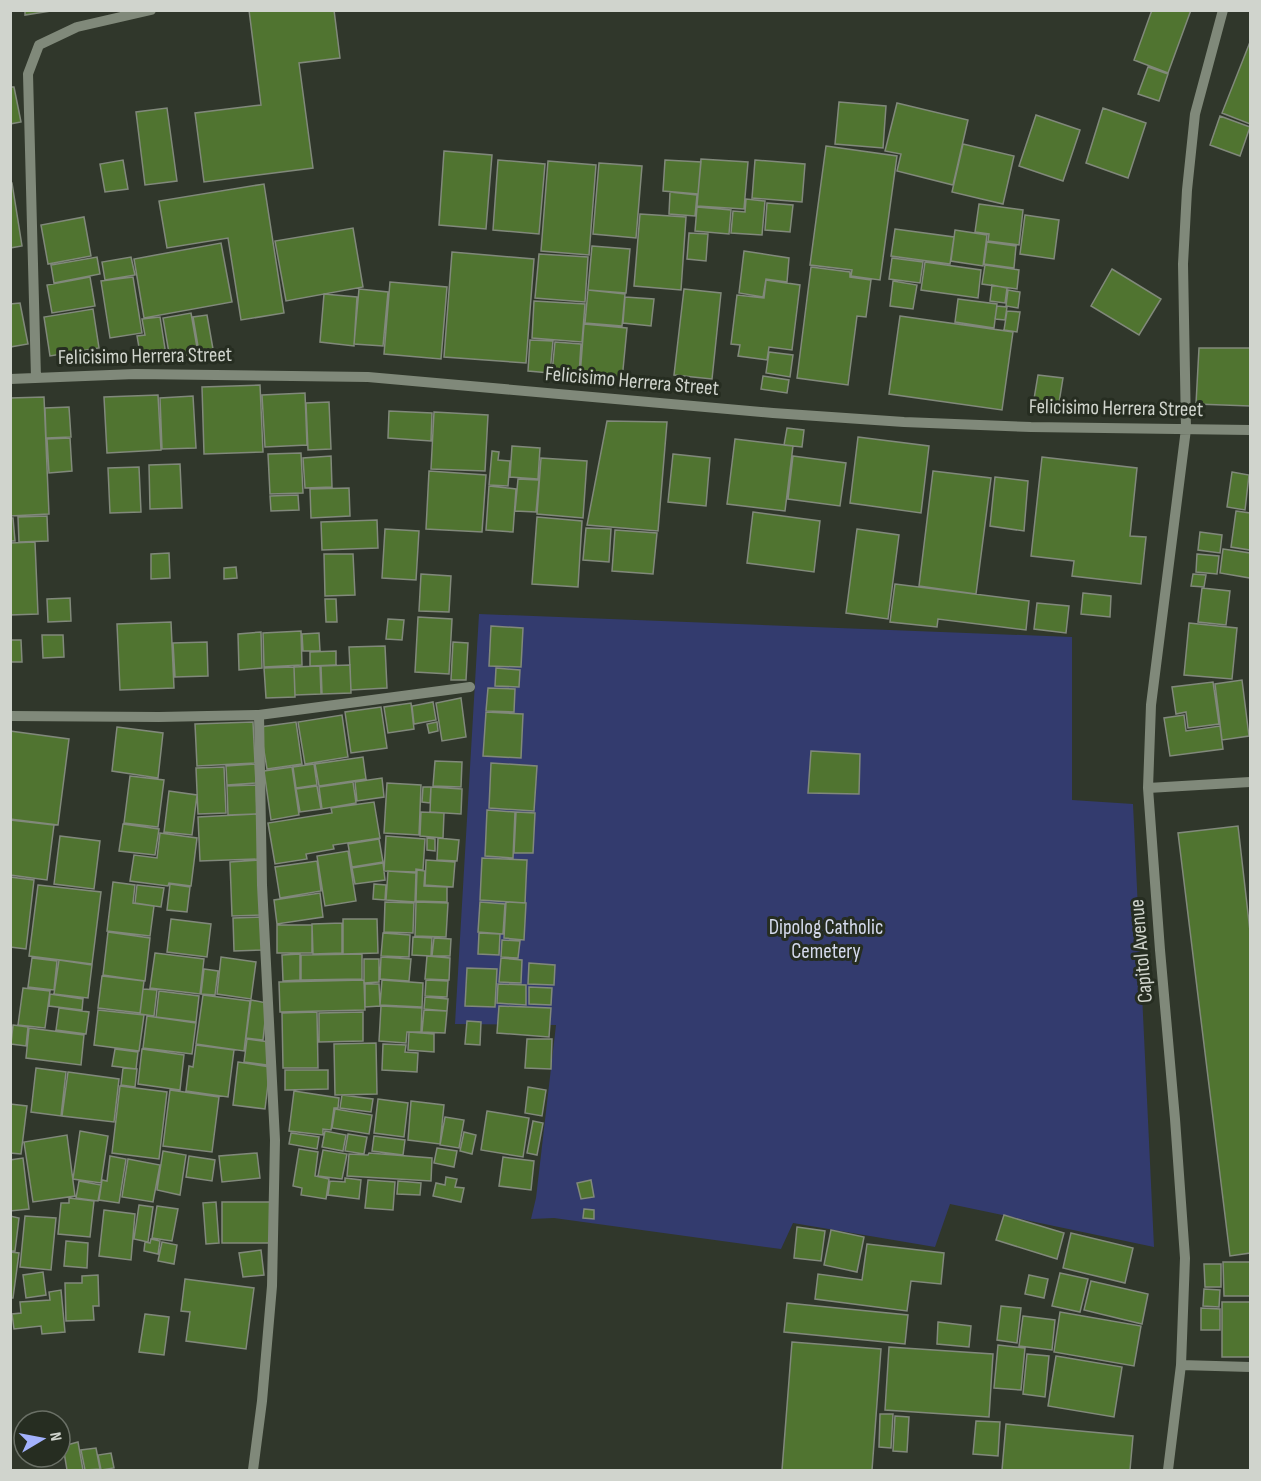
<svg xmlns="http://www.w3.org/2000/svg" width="1261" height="1481" viewBox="0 0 1261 1481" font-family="'Sofia Sans Condensed',sans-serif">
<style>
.green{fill:#333b6e}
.building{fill:#507430;stroke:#81897b;stroke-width:1.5}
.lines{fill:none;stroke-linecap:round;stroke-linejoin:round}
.minor{stroke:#80897a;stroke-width:10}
.labels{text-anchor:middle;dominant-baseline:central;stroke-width:6;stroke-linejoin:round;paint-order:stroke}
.street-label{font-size:21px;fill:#d0d4cd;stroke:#262d21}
.park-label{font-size:21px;fill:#d5daed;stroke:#262d21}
</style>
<rect width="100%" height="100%" fill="#30372b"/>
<!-- green -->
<path class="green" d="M479,614L1072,637V800L1133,804L1154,1247L950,1204L935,1247L793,1223L781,1249L554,1218L531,1219L536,1198L556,1025L455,1024Z"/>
<!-- building -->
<path class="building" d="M25,10H57L25,15Z
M249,10H334L340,58L299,63L313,168L204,182L195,113L261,105Z
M1152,10H1191L1168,73L1134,60Z
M1250,42V124L1222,113Z
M1148,67L1168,74L1159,101L1138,94Z
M10,87H14L21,122L10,124Z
M839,102L886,106L883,148L835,144Z
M897,103L968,120L953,185L897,171L901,154L885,151Z
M167,108L177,181L145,185L136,112Z
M1103,108L1146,123L1128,178L1086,163Z
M1036,115L1080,130L1063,181L1019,166Z
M1220,116L1250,127L1240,156L1210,145Z
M963,144L1014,156L1003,204L952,192Z
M826,146L897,156L880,280L851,276L852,270L810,265Z
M444,151L492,155L486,229L439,225Z
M701,159L748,162L744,209L697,206Z
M123,160L128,189L105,192L100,164Z
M498,160L545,164L539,234L493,230Z
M665,160L701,162L698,194L663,191Z
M755,160L805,164L802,202L752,198Z
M548,161L596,165L589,255L541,251Z
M599,163L642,166L636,238L593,234Z
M10,183H12L22,246L10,248Z
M264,184L284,313L241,320L228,238L167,248L159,201Z
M670,192L697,195L695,216L669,214Z
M746,199L765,201L762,235L731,233L733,211L745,212Z
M767,203L793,205L790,232L765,230Z
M979,204L1023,210L1019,245L988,241L989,234L975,232Z
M697,207L731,210L729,234L695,231Z
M640,214L686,217L681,290L634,286Z
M1025,215L1059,220L1054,259L1020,254Z
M84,217L91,256L48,264L41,225Z
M353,228L363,287L286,301L275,241Z
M895,229L954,237L950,264L891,256Z
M955,230L987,235L983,266L951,261Z
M689,233L708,234L706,261L687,259Z
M987,242L1016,246L1014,268L984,264Z
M221,243L232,302L144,318L134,259Z
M592,246L630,249L626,293L588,290Z
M744,251L789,258L787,282L766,279L763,297L739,293Z
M452,252L534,259L526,363L444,357Z
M539,254L588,257L585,302L535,298Z
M97,257L100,274L54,283L51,265Z
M131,257L135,275L105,280L102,262Z
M892,258L923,262L920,283L889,279Z
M925,262L981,270L978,298L921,290Z
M985,265L1019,270L1017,289L982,284Z
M811,267L850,272V277L871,280L866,317L857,316L848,385L797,378Z
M1112,269L1161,299L1139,335L1091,306Z
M90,277L95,306L52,313L47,285Z
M133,277L142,333L110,338L101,281Z
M766,280L800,285L792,350L769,347L767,360L738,356L740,345L731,344L737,295L764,298Z
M893,281L917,285L913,309L890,306Z
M390,282L447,287L441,359L384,354Z
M992,285L1007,288L1005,303L990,301Z
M359,289L388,292L383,346L354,344Z
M684,289L721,293L712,379L674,375Z
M588,290L625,294L622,326L585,323Z
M1008,290L1020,292L1018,308L1006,306Z
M324,294L357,297L354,346L320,342Z
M625,297L654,299L651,326L623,323Z
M958,299L997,304L994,328L955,322Z
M534,301L585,304L582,342L532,338Z
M20,303L28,344L10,347V304Z
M997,306L1007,307L1005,320L995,319Z
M93,309L99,348L50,356L44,317Z
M1007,311L1020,312L1017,332L1004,330Z
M191,313L198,353L170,359L163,318Z
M207,315L213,349L199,352L193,317Z
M900,316L1013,332L1002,410L889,394Z
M160,317L166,355L141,359L137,336L145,335L142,319Z
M584,324L627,328L622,380L580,376Z
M530,340L553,341L550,373L528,371Z
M555,342L581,344L579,375L552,373Z
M1199,348H1250V406L1196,404Z
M769,352L793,355L790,377L766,373Z
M1038,375L1063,378L1058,409L1033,405Z
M763,376L789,380L787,393L761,389Z
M260,385L263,452L204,454L202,387Z
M305,393L307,445L265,447L262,395Z
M158,395L161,450L107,453L104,397Z
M193,396L196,448L162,449L160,398Z
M44,397L49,514L10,516V398Z
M329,402L331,449L308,450L306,403Z
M69,407L71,437L46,438L45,408Z
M389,411L432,413L431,441L388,438Z
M434,412L488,415L485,471L431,469Z
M607,421L667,422L658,531L587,525Z
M787,428L804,430L802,447L784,445Z
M858,437L929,446L921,513L850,503Z
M70,438L72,471L49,473L47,439Z
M735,439L793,446L785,511L727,504Z
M512,446L540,448L538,479L510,477Z
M492,451L499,452L498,460L510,461L508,486L489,485Z
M301,453L303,493L270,494L268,454Z
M673,454L710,458L706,506L668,502Z
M331,456L332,487L305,488L303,458Z
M793,456L846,463L840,506L788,499Z
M1042,457L1137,468L1130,536L1146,537L1141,584L1072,576L1074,561L1031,556Z
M541,458L587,461L583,518L537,514Z
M180,464L182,508L150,509L149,465Z
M139,467L141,512L110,513L108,468Z
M429,471L486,475L482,532L426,529Z
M933,471L991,478L976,594L919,586Z
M1232,472L1249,475L1245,510L1227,507Z
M995,477L1028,481L1024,531L990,526Z
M518,479L539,480L536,512L515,511Z
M489,486L516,489L513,532L486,530Z
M349,488L350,516L311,518L310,489Z
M298,495L299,510L271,511L270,496Z
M1236,511L1250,513V550L1231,547Z
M753,512L820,521L814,572L747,563Z
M47,516L48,541L19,542L18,517Z
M537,517L582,521L578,587L532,584Z
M10,518H13L15,541H10Z
M377,520L378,548L322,550L321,522Z
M586,528L611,529L609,562L583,560Z
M385,529L419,531L416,580L382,578Z
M857,529L899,535L888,619L846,613Z
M615,530L657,533L653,574L612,571Z
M1200,532L1222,535L1220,553L1198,550Z
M35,542L38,614L10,615V543Z
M1223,549L1250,553V578L1220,573Z
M169,553L170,578L151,579V554Z
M324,554H353L355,595L325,596Z
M1197,554L1219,556L1217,574L1196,572Z
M236,567L237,578L224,579V568Z
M421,574L451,576L449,612L419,611Z
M1193,574L1206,575L1204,587L1191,586Z
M895,584L1029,601L1026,630L938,619L937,627L890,622Z
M1202,588L1230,591L1226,625L1198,622Z
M1083,593L1111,596L1110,617L1081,614Z
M70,598L71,621L48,622L47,599Z
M325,599H336L337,622H326Z
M1037,603L1069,606L1066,633L1034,629Z
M418,617L452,619L449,674L415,672Z
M388,619L404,620L402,640L386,639Z
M171,622L174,688L120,690L117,624Z
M1189,623L1237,628L1232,679L1184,675Z
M491,626L523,628L521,667L489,666Z
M301,631L302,665L264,667L263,633Z
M261,632L262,668L239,670L238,634Z
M319,633L320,651H303L302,634Z
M42,635H63L64,657L43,658Z
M10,640H21L22,662H10Z
M207,642L208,676L175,677L173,643Z
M453,642L468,643L466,680H451Z
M385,646L387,688L351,690L349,647Z
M336,651V665L310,666V652Z
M350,665L351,693L322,694L321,666Z
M320,666L321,694L295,695L294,667Z
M294,667L295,697L266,698L264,668Z
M496,668L520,670L519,687L495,686Z
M1242,680L1249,736L1222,740L1215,684Z
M1213,682L1219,724L1188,728L1186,712L1176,714L1172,687Z
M488,688L515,689L514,712L486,711Z
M461,698L466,737L442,741L436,703Z
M433,702L436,720L414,724L412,706Z
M411,703L414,729L388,733L384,707Z
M381,707L387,748L351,753L345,712Z
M486,712L523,714L521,758L483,756Z
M342,715L348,757L305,764L298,722Z
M1184,715L1186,731L1220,726L1223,749L1170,756L1164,718Z
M253,722L255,763L197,766L195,724Z
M296,722L302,764L267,769L260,727Z
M437,722L438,731L429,733L427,724Z
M117,727L163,733L158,778L112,771Z
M10,731L69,739L58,825L10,819Z
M811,751L860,754L859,794L808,793Z
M363,757L366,779L319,786L315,764Z
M435,761L462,762L461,787L433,786Z
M491,763L537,766L534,811L489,808Z
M255,764L256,783L227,785L226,766Z
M314,764L317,785L296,788L293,767Z
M224,767L226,813L198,814L196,768Z
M292,767L299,815L271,820L264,771Z
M130,776L164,780L158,827L124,823Z
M382,778L384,797L357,801L355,782Z
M353,782L356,803L322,809L319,787Z
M387,783L421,785L419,835L384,833Z
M256,785L257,814L228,815L227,786Z
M317,786L321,809L300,812L296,789Z
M423,787H431L430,803L422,802Z
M431,787L462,789L461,814L430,812Z
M169,791L197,795L192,835L164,832Z
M374,802L380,838L333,845L334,849L306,854L307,859L275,864L268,823L332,813L331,808Z
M487,810L515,812L513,858L485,856Z
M421,812L444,813L443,838L420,836Z
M516,812L535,813L533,853H514Z
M257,814L259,859L200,861L198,817Z
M10,820L54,825L47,880L10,875Z
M123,824L159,829L155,855L119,851Z
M1238,826L1250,931V1253L1230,1256L1178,833Z
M160,833L197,838L191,886L169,883L168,886L130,881L134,855L157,858Z
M60,836L100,841L94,889L54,884Z
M386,836L425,839L423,870L416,869V872L384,871Z
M427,838L435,839V851L427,850Z
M438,838L459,840L457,861L437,860Z
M379,839L383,862L352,867L348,844Z
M348,851L356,901L325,906L317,856Z
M482,858L527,860L525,903L480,900Z
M258,860L260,915L232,916L230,862Z
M426,860L455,862L453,887L425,885Z
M317,861L321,891L280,898L275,867Z
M383,863L385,880L355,884L352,868Z
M417,870L425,871L424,886L447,887V902L416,901Z
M388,871L416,873L415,902L386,900Z
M10,877L34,880L26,949L10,947Z
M113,882L135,885L133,903L154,906L150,936L107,931Z
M170,884L190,887L187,912L167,910Z
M374,884L386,885L385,900L373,899Z
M38,885L101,892L92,964L29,956Z
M137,885L164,888L161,907L135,903Z
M320,893L323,917L277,924L274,900Z
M385,902L414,903L413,933L384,932Z
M416,902L448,903L446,937L415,936Z
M480,902L505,904L503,934L478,932Z
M506,902L526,903L524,940L504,938Z
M260,917L262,950L234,951L233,918Z
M171,919L211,924L207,957L167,952Z
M343,919H377L378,953L343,954Z
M342,923V953L313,954L312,924Z
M277,925H312V953H277Z
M108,932L150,938L145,981L103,975Z
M383,933L410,935L409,957L381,956Z
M479,933L500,934L499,955L478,954Z
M413,937L432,938L431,956L412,955Z
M434,938L451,939L450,956H432Z
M502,940L520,941L518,958L501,957Z
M155,953L204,959L200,994L150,988Z
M300,954V980L283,981L282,955Z
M362,954V979L301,980V955Z
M427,956L450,958L449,980L425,979Z
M221,957L256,962L251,999L217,994Z
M381,957L411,959L409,981L380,979Z
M32,958L57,961L54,990L28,987Z
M501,958L522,960L521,983L499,982Z
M364,959H379V982L364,983Z
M59,960L92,965L88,998L54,994Z
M529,963L555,965L554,985L528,984Z
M467,968L497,969L495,1007L465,1006Z
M204,969L218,971L215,995L201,994Z
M102,976L144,981L140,1013L98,1008Z
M364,980L365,1010L280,1012L279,982Z
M382,980L423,983L422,1007L380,1005Z
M426,980L448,981L447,997L425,996Z
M365,984H379L380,1006L365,1007Z
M498,984L526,985V1005L497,1003Z
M529,987L552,988L551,1005L529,1004Z
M23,988L50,991L45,1028L18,1025Z
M143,989L157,990L154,1016L140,1014Z
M159,991L199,996L196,1022L156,1017Z
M50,994L83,999L82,1010L49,1006Z
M203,995L250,1001L244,1051L196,1044Z
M425,997L448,999L447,1011L424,1009Z
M251,1000L267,1003L263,1040L246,1038Z
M381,1006L422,1008L421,1032H407L406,1043L379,1041Z
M499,1006L551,1008L549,1037L497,1033Z
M59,1008L89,1012L86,1034L56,1030Z
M98,1010L144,1015L139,1051L94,1045Z
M424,1010L447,1011L445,1033L422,1032Z
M317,1012L318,1068H283L282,1013Z
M363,1012V1041L319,1042V1013Z
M147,1016L196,1023L192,1054L143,1048Z
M467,1021L481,1022L480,1045L465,1044Z
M13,1025L28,1027L26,1046L11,1044Z
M29,1028L84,1035L81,1065L26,1058Z
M409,1032L434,1034V1052L408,1050Z
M247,1039L270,1042L267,1065L244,1062Z
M527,1039H552L551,1069L525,1068Z
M376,1043L377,1094L335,1095L334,1044Z
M383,1044L406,1045L405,1052L418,1053L417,1072L382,1070Z
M196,1045L234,1050L228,1097L186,1091L189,1066L193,1067Z
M115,1049L138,1052L136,1069L112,1066Z
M142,1049L184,1055L180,1090L138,1084Z
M238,1062L270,1067L265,1109L233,1105Z
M36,1068L66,1072L61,1116L31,1112Z
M123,1068L137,1069L135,1087L121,1085Z
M285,1070H328V1089L285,1090Z
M68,1072L119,1079L114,1122L62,1116Z
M120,1086L167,1092L159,1159L112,1153Z
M528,1087L546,1090L542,1116L525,1113Z
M170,1090L219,1097L212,1152L163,1146Z
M294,1091L339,1098L338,1108H334L331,1130L323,1129V1135L289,1131Z
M342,1095L373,1099L371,1112L340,1108Z
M378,1099L408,1103L404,1137L374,1133Z
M411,1101L444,1105L440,1144L408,1140Z
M10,1104L27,1106L21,1154L10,1153Z
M335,1109L372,1115L369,1134L332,1128Z
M487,1111L529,1118L523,1157L481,1150Z
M445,1117L464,1120L459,1148L440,1145Z
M533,1121L543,1123L537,1155L527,1153Z
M80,1131L108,1136L101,1183L73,1179Z
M325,1131L346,1135L343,1151L322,1147Z
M464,1132L476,1135L472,1154L460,1151Z
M291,1133L319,1137L317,1149L289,1144Z
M348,1134L367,1137L364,1154L345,1151Z
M67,1135L75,1196L33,1202L24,1142Z
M374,1136L405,1140L403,1155L372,1151Z
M437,1148L457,1151L454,1167L434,1163Z
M299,1149L318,1152L315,1176L329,1179L326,1199L301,1195L302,1188L293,1186Z
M323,1150L347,1154L342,1179L318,1176Z
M163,1151L186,1155L180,1195L157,1190Z
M257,1153L260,1178L222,1182L219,1156Z
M369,1153L432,1158L431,1181L347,1176L349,1154L368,1155Z
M110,1156L126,1159L119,1203L99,1200L102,1180L107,1181Z
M189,1156L215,1160L212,1181L186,1177Z
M503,1157L534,1161L531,1190L499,1186Z
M23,1158L29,1209L10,1211V1160Z
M128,1159L160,1165L153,1202L122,1197Z
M446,1177L457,1179L455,1187L464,1188L461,1202L433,1196L436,1183L445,1185Z
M345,1178L361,1180L359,1199L328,1195L330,1181L345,1182Z
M368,1180L395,1182L393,1210L365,1208Z
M591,1180L594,1197L581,1199L577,1183Z
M79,1181L101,1185L98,1201L76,1198Z
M398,1181L421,1183L420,1195L397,1194Z
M69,1198L94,1201L90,1237L58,1234L61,1203H69Z
M216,1202L219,1243L206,1244L203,1203Z
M222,1202H271L270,1243H222Z
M139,1205L153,1207L148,1242L134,1239Z
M157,1206L178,1209L172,1241L152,1238Z
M584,1209L594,1210V1219L583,1218Z
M104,1210L135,1214L131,1260L99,1256Z
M1004,1215L1064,1233L1057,1259L996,1240Z
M10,1216L19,1218L15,1251H10Z
M25,1216L56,1218L51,1270L20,1267Z
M797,1227L825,1231L821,1261L794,1258Z
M831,1230L864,1237L857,1272L824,1265Z
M1071,1233L1133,1248L1125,1283L1063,1268Z
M151,1239L160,1241L158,1254L144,1251L145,1242L150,1243Z
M66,1241L88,1243L87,1268L64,1266Z
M162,1242L177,1245L174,1264L158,1261Z
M867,1244L944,1253L941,1284L911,1281L907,1311L815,1299L818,1274L862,1280Z
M261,1250L264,1275L243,1277L239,1253Z
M10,1252L19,1253L13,1298H10Z
M1223,1262H1250V1296H1224Z
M1204,1264H1221V1287H1205Z
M43,1272L46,1295L26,1298L23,1275Z
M1060,1273L1088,1279L1080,1312L1052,1306Z
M98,1275L99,1306H93L94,1320L66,1321L65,1283H82V1276Z
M1029,1275L1048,1279L1044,1298L1025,1294Z
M185,1279L254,1288L246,1349L186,1341L190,1312L181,1311Z
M1091,1281L1148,1294L1142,1324L1084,1310Z
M1204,1289L1220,1290L1219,1307L1203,1306Z
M61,1290L65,1332L42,1334L41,1326L14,1329L12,1314L21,1313L20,1302L50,1300L49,1292Z
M1222,1302H1250V1357H1222Z
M787,1303L908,1315L905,1344L784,1332Z
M1001,1306L1021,1308L1017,1343L997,1340Z
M1201,1308L1220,1309V1330H1201Z
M1060,1312L1141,1326L1134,1366L1054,1352Z
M145,1314L169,1317L164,1355L139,1352Z
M1023,1316L1055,1320L1052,1350L1019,1346Z
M938,1322L971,1326L969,1347L937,1344Z
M792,1342L881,1349L872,1470H782Z
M998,1345L1025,1348L1021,1390L994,1388Z
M889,1347L993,1354L989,1417L885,1410Z
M1027,1354L1049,1356L1045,1397L1023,1394Z
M1056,1356L1122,1367L1114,1417L1048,1406Z
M880,1414H893L891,1448L879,1447Z
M895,1416L909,1417L907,1452L893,1451Z
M976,1421L1000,1422L998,1456L973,1454Z
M1006,1424L1133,1436L1130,1470H1002Z
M78,1442L83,1470H67L63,1446Z
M96,1448L100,1469L85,1470L81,1450Z
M111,1453L114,1468L101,1470L98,1455Z"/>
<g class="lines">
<!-- minor -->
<path class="minor" d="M36,378L28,74L39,45L77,27L151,10
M10,379L135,374L368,377L773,413L904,422L1031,427L1250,430
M10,716L159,717L259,715L470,687
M1148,788L1250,782
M1181,1365L1250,1367
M253,1470L262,1401L272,1286L275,1140L262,885L259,715
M1168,1470L1181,1365L1185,1258L1175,1119L1160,950L1148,788L1151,705L1186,429L1183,264L1187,190L1195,114L1223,10"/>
</g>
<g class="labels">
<!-- street labels -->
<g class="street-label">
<text transform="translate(145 356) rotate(-1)">Felicisimo Herrera Street</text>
<text transform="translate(632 381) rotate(5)">Felicisimo Herrera Street</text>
<text transform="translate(1116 408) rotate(1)">Felicisimo Herrera Street</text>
<text transform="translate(1141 951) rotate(-95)">Capitol Avenue</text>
</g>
<!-- park labels -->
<g class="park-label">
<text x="826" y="927">Dipolog Catholic<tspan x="826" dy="24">Cemetery</tspan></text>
</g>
</g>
<!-- border -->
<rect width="1261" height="1481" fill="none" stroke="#d0d4cd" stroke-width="24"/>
<!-- north arrow -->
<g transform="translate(42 1439) rotate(80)"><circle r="28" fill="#262d21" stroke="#6a7066" stroke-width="1.5"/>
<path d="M0-4.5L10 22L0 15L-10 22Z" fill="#a3b2fd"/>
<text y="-9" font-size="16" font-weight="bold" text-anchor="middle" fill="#d0d4cd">N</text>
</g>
</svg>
